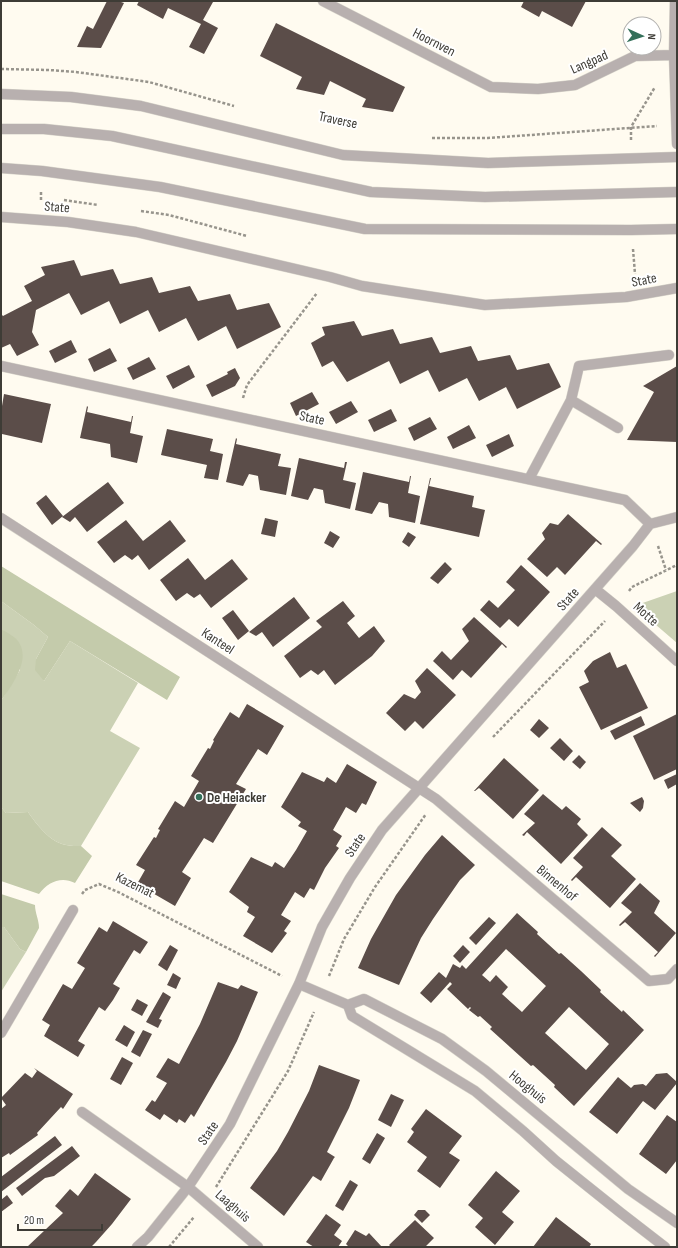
<svg xmlns="http://www.w3.org/2000/svg" width="678" height="1248" viewBox="0 0 678 1248" font-family="'Sofia Sans Condensed',sans-serif">
<style>
.green{fill:#cbd1b4}
.forest{fill:#c4cbab}
.building{fill:#5b4d49;fill-rule:evenodd}
.lines{fill:none;stroke-linecap:round;stroke-linejoin:round}
.service-casing{stroke:#d8d5cb;stroke-width:11}
.minor-casing{stroke:#d8d5cb;stroke-width:11}
.tertiary-casing{stroke:#d8d5cb;stroke-width:11}
.path{stroke:#97948c;stroke-width:2.5;stroke-dasharray:3 2;stroke-linecap:butt}
.service{stroke:#b8b0af;stroke-width:10}
.minor{stroke:#b8b0af;stroke-width:10}
.tertiary{stroke:#b8b0af;stroke-width:10}
.poi-dot{fill:#34705a;stroke:#fff;stroke-width:1.5}
.labels{text-anchor:middle;dominant-baseline:central;stroke-width:4;stroke-linejoin:round;paint-order:stroke}
.street-label{font-size:14px;fill:#3e3c36;stroke:#fff}
.poi-label{font-size:14px;font-weight:bold;fill:#3e3c36;stroke:#fff;text-anchor:start}
</style>
<rect width="100%" height="100%" fill="#fffbf0"/>
<!-- green -->
<path class="green" d="M677,591V643L634,606Z
M1,601L34,625L48,637L36,659L44,681L70,641L138,683L110,731L140,748L81,846C77,846 70,846 66,845C50,842 37,825 28,812L6,813L1,807V701L20,670L3,630H1Z
M1,927H4L20,949L26,952L1,992Z"/>
<!-- forest -->
<path class="forest" d="M1,566L180,677L167,700L70,641L44,681L35,670L36,659L48,637L34,625L1,601Z
M1,630H3C8,633 15,637 18,641C32,660 11,686 1,701Z
M1,807L6,813L28,812C37,825 50,842 66,845C70,846 77,846 81,846L92,856L75,883C61,876 48,882 39,894L1,881Z
M1,894L35,905C35,913 39,920 39,928L26,952L20,949L4,927H1Z"/>
<!-- building -->
<path class="building" d="M107,1H118L124,3L101,48L77,47L87,26L93,29Z
M139,1H211L213,2L203,20L218,28L204,54L189,47L201,24L168,8L163,19L137,5Z
M524,1H586L572,27L542,11L539,17L521,7Z
M276,23L405,87L393,112L362,107L366,99L330,81L324,95L296,89L302,77L260,56Z
M74,260L81,276L113,269L120,284L152,277L159,293L190,286L198,301L230,294L237,310L269,303L281,327L237,349L226,326L198,341L186,318L159,332L148,310L120,324L109,301L81,315L69,293L36,310L32,332L39,345L17,356L10,344L1,348L2,315L3,316L32,301L24,286L45,275L41,267Z
M354,321L362,336L393,329L400,344L432,337L440,353L471,346L478,361L510,355L517,370L549,363L561,387L517,409L506,387L479,401L467,378L439,392L428,370L400,384L389,361L347,382L333,361L322,367L311,343L325,335L322,327Z
M71,340L77,352L55,363L49,351Z
M110,348L117,361L94,372L88,359Z
M149,357L156,369L133,380L127,368Z
M189,365L195,377L173,389L166,376Z
M677,366V442L627,440L654,392L643,386Z
M235,368L240,378L235,386L212,397L206,385L228,374L227,372Z
M312,392L319,404L296,416L290,403Z
M4,394L51,404L42,443L2,434L1,437V406H2Z
M351,401L358,412L336,424L329,412Z
M87,406L88,407L87,412L131,422L132,416H133L130,433L143,436L137,463L111,457L110,444L80,438Z
M391,409L397,421L374,432L368,420Z
M430,417L437,429L414,441L408,428Z
M469,425L476,438L453,449L447,437Z
M167,429L213,439L210,451L223,454L218,480L204,478L207,465L161,455Z
M509,434L514,446L492,457L486,445Z
M236,438L237,439L236,444L281,454L278,466L291,468L286,495L260,490L258,476L249,474L243,486L226,482Z
M299,458L344,468L345,462H347L343,480L356,483L350,509L325,503L323,490L314,488L308,500L291,496Z
M363,472L409,482L410,476H411L408,493L420,496L415,523L389,517L388,504L379,502L372,514L355,510Z
M430,478H431L429,486L474,496L472,507L485,510L479,537L420,524Z
M108,482L124,503L87,532L75,517L70,522L62,517Z
M46,495L63,516L52,525L36,503Z
M568,514L602,544L601,545L596,541L565,575L557,567L547,577L527,559L545,539L542,533L550,523L558,525Z
M265,518L278,521L275,537L261,534Z
M126,520L143,541L170,520L186,541L149,570L138,555L132,560L125,555L114,563L97,542Z
M330,531L340,537L333,548L324,543Z
M408,532L416,537L409,547L402,542Z
M188,558L205,580L232,559L248,579L211,608L200,594L194,598L187,593L176,601L160,580Z
M445,562L452,569L438,584L430,578Z
M521,565L550,592L518,627L509,619L500,628L480,610L489,600L498,608L515,590L506,582Z
M294,597L310,618L273,647L262,632L256,636L249,632Z
M343,601L355,616L347,623L359,638L374,626L385,641L372,656L335,685L324,670L318,675L311,670L300,678L284,656L322,627L316,621Z
M233,610L249,631L238,640L222,618Z
M474,617L507,647L506,648L502,644L471,678L462,670L453,680L433,661L442,651L451,660L469,641L462,629Z
M610,652L617,668L626,664L648,708L601,730L579,687L589,682L584,671L593,661Z
M427,668L456,695L423,729L415,721L405,731L386,713L404,694L415,699L421,692L415,681Z
M247,704L284,726L267,755L258,749L236,784L246,789L213,843L204,838L182,872L191,878L175,906L137,884L145,870L136,865L154,837L156,838L160,830L158,829L175,801L184,807L199,781L191,776L208,748L210,749L214,741L213,740L230,712L239,718Z
M677,714V769L654,780L633,736Z
M641,716L645,725L615,740L610,731Z
M539,719L549,728L539,738L530,730Z
M560,738L573,751L564,761L550,748Z
M579,755L586,762L580,769L572,762Z
M504,758L539,790L513,819L479,788L475,791H474Z
M347,764L377,782L366,805L362,803L356,813L346,807L333,830L342,836L336,846L339,848L325,868L314,890L310,888L304,898L295,892L281,915L291,921L284,931L287,933L272,953L243,936L255,917L247,912L249,907L229,892L251,857L272,867L275,862L284,868L296,850L307,831L298,826L301,822L281,807L302,772L324,782L327,777L336,783Z
M677,774V784L668,789L664,780Z
M543,794L562,810L566,806L581,819L577,824L588,835L561,864L527,832L524,836L522,835L535,823L524,814Z
M642,797L644,801L643,808L640,812L630,803Z
M602,827L622,845L611,856L636,879L610,908L576,877L572,881L571,880L583,867L573,858Z
M442,835L475,865L460,880L433,919L421,938L399,985L358,968L371,939L396,895L425,855Z
M640,883L660,901L654,913L676,933L655,957L654,956L658,952L625,922L620,926L619,925L632,912L621,903Z
M517,913L538,932L537,934L559,954L561,953L581,971L601,990L600,992L622,1012L623,1010L644,1030L574,1106L554,1087L555,1085L533,1065L531,1066L490,1029L492,1027L480,1016L478,1017L469,1010L471,1008L470,1007L468,1009L447,989L452,984L450,982L431,1003L420,993L439,972L446,978L453,964L460,968L462,965L466,969ZM506,949L546,986L522,1012L502,994L508,987L496,975L490,982L482,975ZM569,1007L609,1044L586,1070L545,1033Z
M489,917L496,923L476,945L469,938Z
M113,921L148,942L140,954L134,950L113,984L120,988L113,1000L105,1011L99,1007L78,1041L85,1045L78,1057L44,1036L50,1025L42,1020L63,984L72,989L85,968L77,963L99,927L107,932Z
M170,945L178,950L167,971L158,965Z
M463,945L470,952L460,963L453,956Z
M173,973L181,978L176,989L167,985Z
M218,982L238,989L241,985L258,992L237,1041L226,1062L194,1117L191,1114L185,1123L179,1119L177,1123L164,1114L160,1120L145,1110L152,1100L155,1102L167,1083L156,1077L168,1058L179,1064L200,1024Z
M163,992L171,997L159,1019L162,1020L158,1028L146,1022Z
M137,999L148,1005L142,1016L131,1010Z
M124,1025L135,1032L127,1047L115,1040Z
M143,1030L152,1034L140,1057L131,1052Z
M122,1057L133,1063L121,1085L110,1079Z
M319,1065L360,1080L349,1108L327,1152L335,1157L334,1158L321,1181L313,1176L284,1216L250,1188L277,1151L288,1132L309,1091Z
M34,1068L73,1094L63,1109L61,1107L37,1133L38,1135L10,1155L9,1153L1,1158V1109L6,1105L1,1098L25,1073L32,1078L37,1071Z
M667,1073L677,1082V1083L655,1110L643,1101L617,1134L589,1112L618,1077L631,1088L634,1085L643,1084L646,1086L656,1074Z
M391,1094L404,1100L391,1127L378,1120Z
M426,1109L462,1136L449,1153L460,1160L440,1188L417,1171L427,1157L407,1142L414,1132L411,1129Z
M667,1115L677,1122V1160L666,1174L639,1154Z
M377,1133L385,1138L370,1164L362,1159Z
M55,1136L62,1145L1,1192V1177Z
M72,1146L80,1156L54,1176L45,1178L22,1196L16,1188Z
M496,1171L520,1191L502,1212L514,1222L495,1245L475,1227L483,1218L468,1205Z
M95,1173L131,1199L112,1224L96,1242L91,1247H27L63,1213L55,1206L70,1189L78,1196Z
M350,1180L358,1185L343,1211L335,1206Z
M7,1195L13,1203L1,1212V1200Z
M418,1210H425L430,1215L422,1223L414,1215Z
M326,1214L341,1225L334,1235L342,1241L338,1247H314L306,1242Z
M556,1217L591,1244L589,1247H533Z
M415,1220L434,1238L425,1247H391L389,1245Z
M355,1230L366,1236L369,1233L382,1247H349L346,1244Z"/>
<g class="lines">
<!-- service casing -->
<g class="service-casing">
<path id="service" d="M1,168L42,171L160,187L365,229L631,230L677,229
M571,400L618,428
M529,479L571,400L579,366L669,355
M82,1112L188,1187"/>
</g>
<!-- minor casing -->
<g class="minor-casing">
<path id="minor" d="M323,1L491,87L538,89L575,85L635,56L674,55L675,1
M674,55L677,144
M1,217L68,222L136,232L330,277L362,286L485,305L626,297L677,288
M1,366L625,500L650,524
M1,518L436,799L649,981L668,979L677,969
M650,524L677,517
M595,589L616,606L677,661
M299,984L348,1005L364,999L442,1039L486,1071L628,1189L677,1223
M348,1005L352,1016L475,1091L523,1131L556,1161L621,1213L665,1247
M1,1033L73,910
M188,1187L258,1247
M137,1247L148,1237L188,1187L230,1124L299,984L322,927L350,878L382,830L633,546L650,524"/>
</g>
<!-- tertiary casing -->
<g class="tertiary-casing">
<path id="tertiary" d="M1,94L71,97L141,106L343,155L488,163L677,157
M1,129H44L112,136L371,192L485,197L677,192"/>
</g>
<!-- path -->
<path class="path" d="M1,69L49,70L76,72L149,82L234,106
M432,138H488L657,126
M631,140V127L655,87
M41,200V190
M64,200L98,205
M141,211L169,215L247,236
M633,249L635,274
M243,398L247,385L317,293
M658,546L666,570
M629,591L632,587L677,565
M493,737L605,621
M82,894L85,890L99,884L118,892L282,976
M329,976L344,939L375,887L426,814
M216,1187L288,1071L314,1012
M169,1247L194,1217"/>
<!-- service -->
<use href="#service" class="service"/>
<!-- minor -->
<use href="#minor" class="minor"/>
<!-- tertiary -->
<use href="#tertiary" class="tertiary"/>
</g>
<!-- markers -->
<circle class="poi-dot" cx="199" cy="797" r="4"/>
<g class="labels">
<!-- street labels -->
<g class="street-label">
<text transform="translate(434 42) rotate(27)">Hoornven</text>
<text transform="translate(589 62) rotate(-24)">Langpad</text>
<text transform="translate(338 120) rotate(12)">Traverse</text>
<text transform="translate(57 207) rotate(5)">State</text>
<text transform="translate(644 280) rotate(-11)">State</text>
<text transform="translate(312 418) rotate(12)">State</text>
<text transform="translate(568 599) rotate(-49)">State</text>
<text transform="translate(646 614) rotate(42)">Motte</text>
<text transform="translate(218 641) rotate(33)">Kanteel</text>
<text transform="translate(355 845) rotate(-56)">State</text>
<text transform="translate(557 883) rotate(40)">Binnenhof</text>
<text transform="translate(135 885) rotate(26)">Kazemat</text>
<text transform="translate(528 1087) rotate(39)">Hooghuis</text>
<text transform="translate(208 1133) rotate(-56)">State</text>
<text transform="translate(233 1206) rotate(41)">Laaghuis</text>
</g>
<!-- poi labels -->
<g class="poi-label">
<text x="207" y="797">De Heiacker</text>
</g>
</g>
<!-- border -->
<rect width="678" height="1248" fill="none" stroke="#3e3c36" stroke-width="4"/>
<!-- north arrow -->
<g transform="translate(642 36) rotate(93)"><circle r="19" fill="#ffffff" stroke="#b2b1af"/>
<path d="M0-3L7 15L0 10L-7 15Z" fill="#34705a"/>
<text y="-6" font-size="11" font-weight="bold" text-anchor="middle" fill="#3e3c36">N</text>
</g>
<!-- scale -->
<path d="M18 1224v6h84v-6" fill="none" stroke="#3e3c36" stroke-width="2"/>
<text x="24" y="1224" font-size="12" fill="#3e3c36" stroke="#ffffff" stroke-width="3" paint-order="stroke">20 m</text>
</svg>
